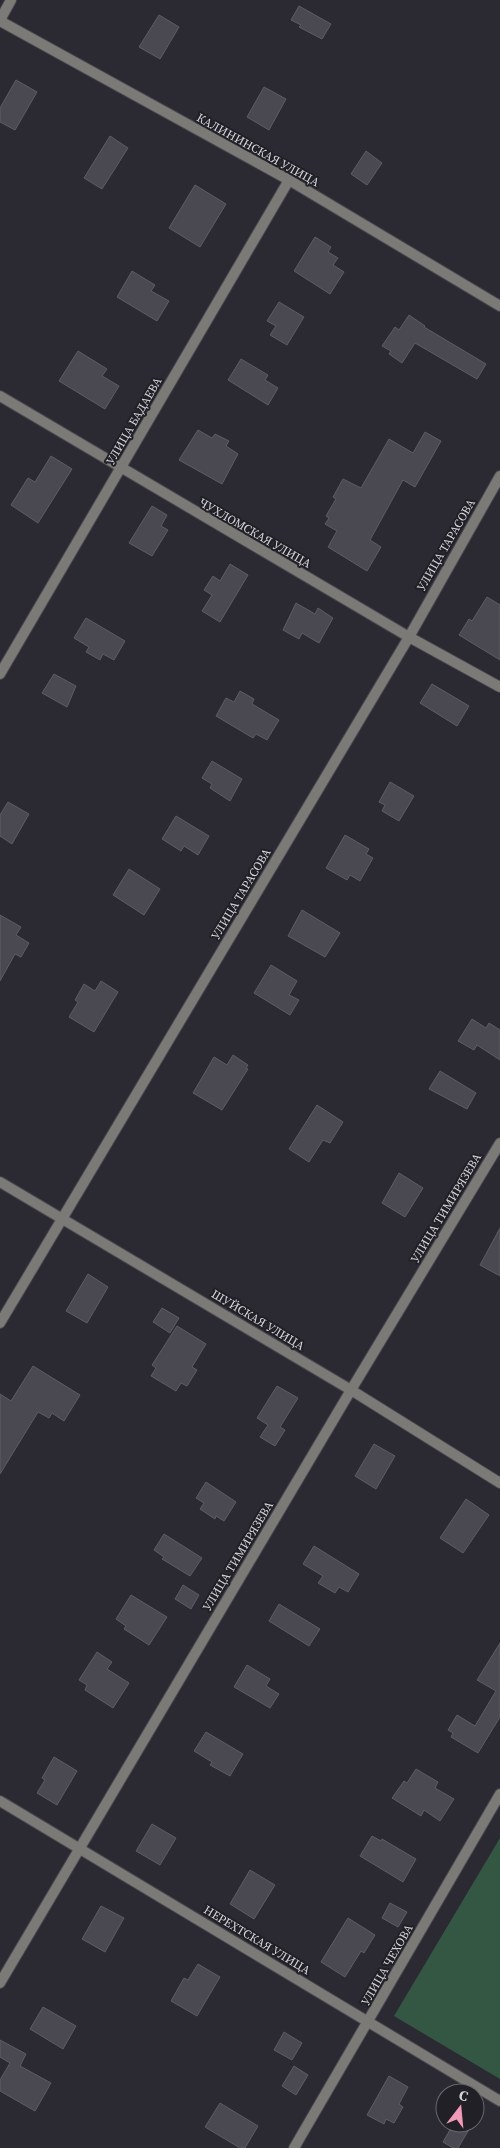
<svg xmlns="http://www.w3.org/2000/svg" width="500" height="2148" viewBox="0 0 500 2148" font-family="'Source Serif 4',serif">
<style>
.green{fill:#345744}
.building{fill:#4a4851;stroke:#5e5c65}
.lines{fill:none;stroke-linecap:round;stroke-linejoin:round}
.minor-casing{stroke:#46454c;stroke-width:12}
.minor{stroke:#7b7a76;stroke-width:10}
.labels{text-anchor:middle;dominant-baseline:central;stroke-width:4;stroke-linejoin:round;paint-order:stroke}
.street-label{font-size:12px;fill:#d6d5da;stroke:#212027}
</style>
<rect width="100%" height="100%" fill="#2b2931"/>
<!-- green -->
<path class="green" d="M500,1838V2079L394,2016Z"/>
<!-- building -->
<path class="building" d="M299,6L331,24L322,39L299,27L301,25L291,20Z
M159,15L179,27L160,59L139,47Z
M16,80L37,92L15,130L0,122V108Z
M264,87L286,99L269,130L247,117Z
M110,136L128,148L102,189L84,178Z
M366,151L382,163L367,185L351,174Z
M195,185L226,204L200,247L169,228Z
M315,237L331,247L328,252L338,258L333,265L344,272L330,294L294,271Z
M132,271L155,285L151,291L169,301L157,321L117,297Z
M279,302L304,317L287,345L270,335L276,326L267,321Z
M409,315L425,326L424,327L486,364L477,379L415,343L402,363L389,354L391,351L382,346L395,327L399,330Z
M78,351L107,369L102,376L119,386L105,409L59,381Z
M241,359L268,375L265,380L278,388L268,405L228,380Z
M198,430L212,438L215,434L229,441L226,446L238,454L222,484L179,460Z
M425,432L441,441L415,487L403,480L370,540L381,547L367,571L328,547L337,531L325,524L329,518L326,516L336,499L333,497L343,479L361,488L389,439L413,453Z
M51,456L72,469L38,523L11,505L28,478L35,482Z
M152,506L167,515L161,526L168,530L152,556L129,543Z
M230,564L248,575L220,622L202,611L212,595L204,590L213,576L220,581Z
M487,597L500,605V660L459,635L469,619L472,621Z
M296,603L315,614L318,608L333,618L319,643L302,633L299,639L283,630Z
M86,618L125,641L114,660L103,654L100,660L86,652L89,647L74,638Z
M54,674L76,686L67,707L42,693Z
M432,684L469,706L457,726L420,703Z
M240,691L254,699L252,704L279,720L267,740L256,734L253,738L216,716L226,698L234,702Z
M212,761L242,779L230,801L210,788L212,784L202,778Z
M390,782L414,796L399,821L382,811L385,805L379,802Z
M8,802L29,814L12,844L0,836V815Z
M176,816L209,836L198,855L184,846L181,851L162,839Z
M345,835L369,849L366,854L373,858L360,881L350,875L347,880L326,868Z
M129,869L160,889L144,915L113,895Z
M302,910L340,933L325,957L288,936Z
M0,915L21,927L16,935L29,943L21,957L15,954L0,981Z
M271,965L297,981L289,995L299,1000L290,1015L254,993Z
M101,981L118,992L94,1032L69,1017L78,1002L75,1000L84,984L95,991Z
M472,1019L486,1028L489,1023L500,1030V1060L477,1045L474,1050L458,1041Z
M233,1055L248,1065L246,1068L248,1069L222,1110L193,1093L214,1057L227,1065Z
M440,1071L476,1093L467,1109L429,1089Z
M317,1105L343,1122L330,1143L323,1140L309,1162L289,1149Z
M399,1173L423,1188L405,1217L382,1203Z
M500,1228V1276L480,1265Z
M88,1274L108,1287L87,1323L66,1311Z
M162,1308L179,1318L170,1333L153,1322Z
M177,1326L206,1344L192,1367L197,1370L187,1386L181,1383L176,1391L151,1376L156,1368L152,1365Z
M33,1366L80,1395L64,1421L52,1413L49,1418L38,1412L0,1474V1394L11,1401Z
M277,1386L298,1398L280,1427L285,1430L275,1446L260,1437L268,1425L257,1418Z
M374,1444L395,1456L376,1489L355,1476Z
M206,1482L236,1502L224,1521L216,1516L215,1519L200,1509L204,1503L196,1498Z
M466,1499L489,1515L463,1553L440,1538Z
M164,1534L202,1558L190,1576L162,1559L164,1557L154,1550Z
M314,1546L359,1574L348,1592L339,1587L335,1593L318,1583L323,1576L303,1564Z
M183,1585L199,1595L191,1609L175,1599Z
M131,1595L167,1617L149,1645L124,1629L126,1626L116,1619Z
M279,1604L320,1629L309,1646L269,1621Z
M500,1643V1717L478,1753L451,1737L453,1733L448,1730L457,1715L475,1726L496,1691L477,1680Z
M97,1652L112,1662L107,1669L129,1683L113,1708L85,1690L87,1685L79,1680Z
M247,1665L270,1679L266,1686L279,1694L270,1708L234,1687Z
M206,1732L243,1754L230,1776L210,1765L212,1762L194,1751Z
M54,1757L77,1771L57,1805L37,1793L45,1780L42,1778Z
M416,1769L438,1782L435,1788L454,1799L440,1821L424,1810L421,1816L392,1798L404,1781L407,1783Z
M152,1824L176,1838L160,1865L136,1851Z
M372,1836L381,1841L382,1839L416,1859L403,1882L360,1856Z
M250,1870L275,1885L254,1919L230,1904Z
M390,1903L407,1912L398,1927L382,1918Z
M101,1906L124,1918L105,1952L82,1939Z
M348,1918L375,1935L364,1953L361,1951L345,1977L321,1962Z
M198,1964L220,1977L197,2016L171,2001L184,1978L188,1980Z
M43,2007L76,2026L63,2049L30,2029Z
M284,2032L302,2043L292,2060L274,2050Z
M0,2040L26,2054L20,2066L51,2083L35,2111L0,2091V2080L10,2063L0,2057Z
M294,2066L308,2075L296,2095L282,2086Z
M389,2076L408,2087L399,2104L403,2107L394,2123L386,2119L384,2124L367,2115Z
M220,2103L258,2126L245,2148H240L205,2127Z
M454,2123H473L458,2148H453L443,2142Z"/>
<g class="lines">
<!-- minor casing -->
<g class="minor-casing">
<path id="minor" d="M0,20L11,0
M0,21L289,180L500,306
M0,396L409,637L500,687
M0,674L289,180
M0,1182L351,1390L500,1483
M0,1323L409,637L500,476
M0,1801L500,2101
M0,1983L351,1390L500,1143
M294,2148L500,1794"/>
</g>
<!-- minor -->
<use href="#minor" class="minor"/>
</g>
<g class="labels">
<!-- street labels -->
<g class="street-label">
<text transform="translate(258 150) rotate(29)">КАЛИНИНСКАЯ УЛИЦА</text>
<text transform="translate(134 421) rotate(-60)">УЛИЦА БАДАЕВА</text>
<text transform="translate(255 533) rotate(30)">ЧУХЛОМСКАЯ УЛИЦА</text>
<text transform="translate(446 545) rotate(-60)">УЛИЦА ТАРАСОВА</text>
<text transform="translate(241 894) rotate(-59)">УЛИЦА ТАРАСОВА</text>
<text transform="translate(446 1208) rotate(-59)">УЛИЦА ТИМИРЯЗЕВА</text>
<text transform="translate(258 1320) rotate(31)">ШУЙСКАЯ УЛИЦА</text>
<text transform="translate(238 1556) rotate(-59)">УЛИЦА ТИМИРЯЗЕВА</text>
<text transform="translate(257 1940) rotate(31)">НЕРЕХТСКАЯ УЛИЦА</text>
<text transform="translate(387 1965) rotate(-60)">УЛИЦА ЧЕХОВА</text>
</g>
</g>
<!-- north arrow -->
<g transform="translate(460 2108) rotate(16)"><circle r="24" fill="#212027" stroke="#69686f"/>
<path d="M0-4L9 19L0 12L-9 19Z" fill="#f09ab7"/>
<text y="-8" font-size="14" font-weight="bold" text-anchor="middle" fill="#d6d5da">С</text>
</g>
</svg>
